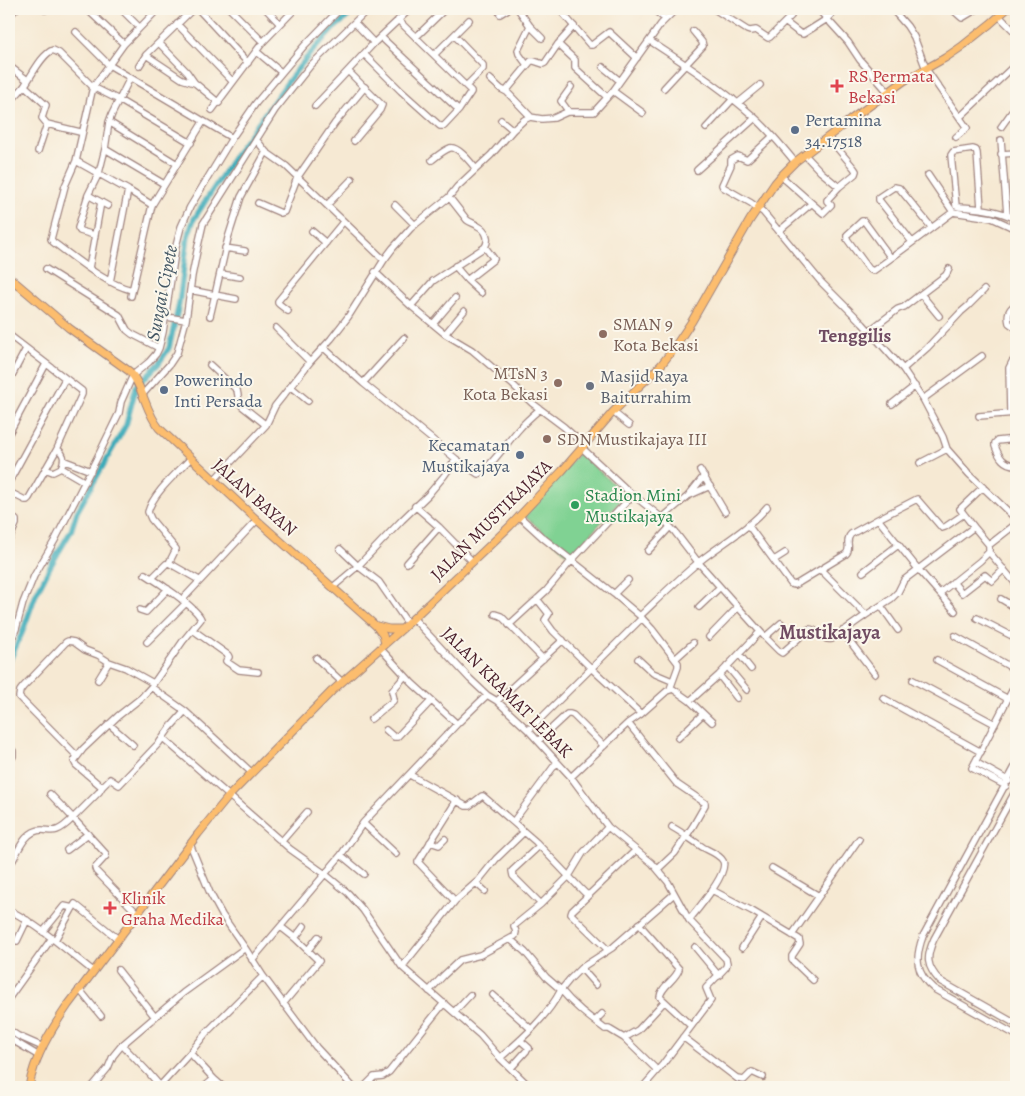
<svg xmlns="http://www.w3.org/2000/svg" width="1025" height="1096" viewBox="0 0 1025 1096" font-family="Alegreya,serif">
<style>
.green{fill:#80d293;stroke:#65785f}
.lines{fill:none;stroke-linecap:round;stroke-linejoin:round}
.canal{stroke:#3cabb9;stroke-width:5.5}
.minor-casing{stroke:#a0847f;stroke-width:8}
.major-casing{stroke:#a0847f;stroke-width:9}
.minor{stroke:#fff;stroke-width:5.5}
.major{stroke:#fcbd6e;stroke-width:7}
.health-dot{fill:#e0444e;stroke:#fbf7ec;stroke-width:2}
.service-dot{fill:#5c6f8a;stroke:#fbf7ec;stroke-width:2}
.education-dot{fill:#8d6e63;stroke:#fbf7ec;stroke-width:2}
.worship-dot{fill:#6b7280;stroke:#fbf7ec;stroke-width:2}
.leisure-dot{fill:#2e9e5b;stroke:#fbf7ec;stroke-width:2}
.labels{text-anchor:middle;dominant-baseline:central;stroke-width:4;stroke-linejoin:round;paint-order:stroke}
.health-label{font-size:18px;fill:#be3a42;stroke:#fbf7ec;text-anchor:start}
.service-label{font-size:18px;fill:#4e5e75;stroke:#fbf7ec;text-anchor:start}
.education-label{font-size:18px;fill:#785e54;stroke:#fbf7ec;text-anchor:start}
.worship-label{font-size:18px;fill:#5b616d;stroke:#fbf7ec;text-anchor:start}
.leisure-label{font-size:18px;fill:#27864d;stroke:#fbf7ec;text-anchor:start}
.street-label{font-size:18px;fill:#4a1f2b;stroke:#fbf7ec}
.water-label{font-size:19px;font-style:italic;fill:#445764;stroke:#fbf7ec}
.neighbourhood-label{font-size:19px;font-weight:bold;fill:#704c62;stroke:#fbf7ec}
.quarter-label{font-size:20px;font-weight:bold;fill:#704c62;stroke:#fbf7ec}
</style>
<rect width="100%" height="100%" fill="#fbf7ec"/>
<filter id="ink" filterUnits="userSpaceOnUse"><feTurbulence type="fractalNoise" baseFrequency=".02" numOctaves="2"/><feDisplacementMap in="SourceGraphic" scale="10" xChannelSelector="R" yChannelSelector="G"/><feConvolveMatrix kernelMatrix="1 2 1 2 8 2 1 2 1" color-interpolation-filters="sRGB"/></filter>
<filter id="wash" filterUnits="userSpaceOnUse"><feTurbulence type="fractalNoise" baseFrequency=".0096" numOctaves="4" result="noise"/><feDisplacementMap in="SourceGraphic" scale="20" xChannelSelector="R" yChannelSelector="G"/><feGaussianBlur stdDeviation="1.12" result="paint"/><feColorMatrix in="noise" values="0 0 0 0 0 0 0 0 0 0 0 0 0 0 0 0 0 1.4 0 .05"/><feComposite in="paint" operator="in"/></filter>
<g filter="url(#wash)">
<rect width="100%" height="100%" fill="#f6e9d3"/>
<!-- green -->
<path class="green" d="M579,453L626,495L570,557L524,515Z"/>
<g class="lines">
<!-- canal -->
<path class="canal" d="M9,662L22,633L36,594L51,565L71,531L77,512L126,425L136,387L159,363L169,348L179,304L188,236L194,219L239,149L292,76L309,55L333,29L357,9"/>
</g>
</g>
<g filter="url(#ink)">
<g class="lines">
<!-- minor casing -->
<g class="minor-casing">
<path id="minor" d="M43,9L45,10L47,9
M91,9V13L124,44
M121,9L139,27
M193,9L146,55L182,79L195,83L219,103
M198,9L248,63
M230,9L263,42
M266,9L280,24
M518,9L530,26L518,50L519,54L527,65
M559,9L590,45H592L609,32L637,58
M653,9L665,19
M714,9L747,30L750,31L756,30L768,38L770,37L791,16
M818,9L848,42L860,60L888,92
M892,9L907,26L914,37L926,69L967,128L956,137
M952,9L962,18L977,9
M500,14L508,9
M9,16L16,9
M999,16L1016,33
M785,22L798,32L803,34L827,19L836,9
M355,23L374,43
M177,24L233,82
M530,26L542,38
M76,32L109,65L232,138
M454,35L483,65V69L466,86
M381,37L459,110
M416,37L445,9
M650,41C684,63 723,89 753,116C769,130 782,146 795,162
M159,43L187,72L194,82
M558,44L575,60V68L607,97
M256,51L281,72
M364,54L401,91L440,126H444L459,110L471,92V91L398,20
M434,55L469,20
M9,66L26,79
M139,66L146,55
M603,67L620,81
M348,71L382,105L380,110L354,141
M490,79L501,89L507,92
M25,86L46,105L42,118L47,124L38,151
M664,88L703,46L702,42L693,31
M613,91L643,113
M9,103C14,97 21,91 25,85C32,75 42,54 53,50L59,53L93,87L119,100L191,143
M738,103L760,85
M315,106L374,43L410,9
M212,110L263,42L295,9
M569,112L561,101L571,87
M531,117L507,92V90L531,61H534L543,64L545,63L558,44L574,26
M960,117L1016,64
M501,120L513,130
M109,122L177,164
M47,124L80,132
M1001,127L1016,106
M706,128L733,99
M773,136L747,160L738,156L731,160V165L722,185L723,187L751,203L763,212L821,282L863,324L903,369L923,399L943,437L947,449L969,474L1016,519
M256,140L259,143L266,152L286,166L384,260
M1001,140L1007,214
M105,149L164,184
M1001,154L1016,153
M805,155L821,172L839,187L855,174L856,171L854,168L828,137
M432,160C437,156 444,150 450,148C458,146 471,163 476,169
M76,161L128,190L152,205
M697,170L755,118
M928,175L953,212
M781,176L823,213L831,205L827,201V200L839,187
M88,195L108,206
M449,197L467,220C471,223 474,223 478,226C486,230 490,239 485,247
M258,203L281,213L284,212L297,178L335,123L365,87
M327,205L352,179
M395,205L415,225
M981,208L977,153L976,150L973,149L953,152L951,155L956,206L959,207C979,208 998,210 1016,219
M312,231L326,243
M779,231L811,204
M94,235L80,231L78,228L88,195L99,173L105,149L109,122L112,114L130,78
M912,242L879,200V197L894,187L899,188L932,228
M225,248L245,251
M891,258L864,221H862L847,235V239L869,269L873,271C900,252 926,232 953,212L992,218L1016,229
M455,266L467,280L481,293
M89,268L101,202
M46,269L119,315L127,330L132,334L159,348
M375,272L411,306L445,334L472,350L513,385L532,403L564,427L584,445
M221,274L240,277
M110,282L128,190
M132,290C105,284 75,258 53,242L51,239L65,186L76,161L93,87L109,65L124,44L158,9
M190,290L215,295L228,238L241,197L266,152
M921,294L939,316
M131,296L152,205L203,122
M1016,304C1008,310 1007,314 1009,323L1016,328
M411,306L433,281L485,247L494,259L467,280
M288,311L279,304L278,303V301L343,222
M210,316L215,295L236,299
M166,317L186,320
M433,324L455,298
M276,328L310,362
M869,331L898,309L904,307L946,275L949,269
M445,334L464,311
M9,335L82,391V394L57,449L29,498L27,500H25L9,492
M324,348L363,383L456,459L478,474C488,471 511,437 520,428C526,421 533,415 540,409
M210,365L237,390L239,401L242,406L266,425
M903,369L927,348L961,312L968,306L984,290
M9,381L26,349
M363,383L404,338
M291,387L308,401
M142,395L169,365L177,353L186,320L192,276L198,246L203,224L275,110L310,66L368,9
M923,399L982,356
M892,404L915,386
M613,412L629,425
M1010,413L1009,368L1012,362L1016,358
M979,416L1016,413
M9,433L46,364
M1016,439L997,441L995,443V446C999,457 1004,465 1016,465
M582,448L627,490L662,518L675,532L698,562L738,607L765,637L779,651L782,653L809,629C819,629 821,641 832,639L866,615L891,599L898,592L904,580L974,527
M191,458C178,472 153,493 148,512L151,519L176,549L169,563L199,580
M65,461L91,471
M920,463L947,449
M61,468L85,482
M45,469L53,472L61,468C65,460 65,454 57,449
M700,470L725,512
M214,480L266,425L275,406L310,362L331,339L348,317L384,260L393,248L411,228L449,197L457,187L491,155L513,130L524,120L530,117L542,119L554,118L567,112H594L613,91L661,24L676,9
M9,482L65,379
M983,487L960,509L974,527L989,545
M690,495L710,486
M415,506L439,527L473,562
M9,516L16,520V524L9,540
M519,516L542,537L614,594L640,616L652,629L678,663V667L670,689
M662,518L688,496L704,476
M748,525L791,584L795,585L846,554C852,548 844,541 851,534L878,519
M340,549L358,566L402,520L428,495L444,476L456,459
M648,551L670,527
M989,552L1016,584
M774,560L785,553
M407,563L439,527
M821,570L866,615
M863,572L898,545
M152,578L166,564
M953,582L962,593L985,575L992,581L1004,569
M333,587L358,566L379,582L408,624
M940,593L980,561L989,552V545L1016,524
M614,594L628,580
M537,599L549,614L545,620L553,631L591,668L641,714
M1001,599L1016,608
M182,600L257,520
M881,606L898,630
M699,607L720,587
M140,610L146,612L168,589
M955,611L918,569L878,519L917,499L942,528L945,527L964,514
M495,614L501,616L543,659
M640,616C659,598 679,578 700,561C720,545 751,527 767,507
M413,618L470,679L487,695L497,701L527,729L571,777L608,827L652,863L668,882L689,920L726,959L727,963L726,967L706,988L711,1000L663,1064L643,1087
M977,618L1016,638
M509,625L546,591L572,560L633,495
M193,630L228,655L229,657L226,661L227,662L239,670L258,672
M842,631L875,674
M955,636L1016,670
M709,637L738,607
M765,637L781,623
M147,642L186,603
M9,646L16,629L23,603L34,576L55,540L100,452L119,413L121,402L133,375L149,362L156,354L159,348L163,332L176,246L181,227L190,207L232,138L256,103L304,46L340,9
M380,648L412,683L457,724
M739,654L751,669
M316,658L342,682
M638,659L653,673L672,681
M675,659L693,643
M937,660L1008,699
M727,666L747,690
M719,675L737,698
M98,680L109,662
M913,680L995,724
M151,687L185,711L251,772
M883,698L981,752
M497,701L563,640
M690,701L712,722
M371,719L393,701L394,699L392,691L405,676
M628,723L677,784L705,803V805L693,826L675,853L658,869
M109,724L133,745
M386,730L394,737H397L431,701
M529,730L642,618
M163,738L290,849L325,874L348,893L363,910L402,967L480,1035L500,1058L530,1087
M678,738L703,714
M538,741L567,714H570L573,715L604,746
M9,748L13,751V756L9,763
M77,756L19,697L20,691L23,687L66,642L68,641L74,642L85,650L98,655L109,662L126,668L153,683
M975,762L1009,781
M1016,765L923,936C915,958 915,973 934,989L1016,1035
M410,775L466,806H469L482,796H483L536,842L579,887L586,894H588
M571,777L628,723L641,714L667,691L673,689L690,701L719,675L760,632
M1006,786L972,768L1016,683
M102,787L110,779L119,785L159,743L169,729L185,711
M1016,790L934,939C926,957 926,966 940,981L1016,1024
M50,794L73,818
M513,822L557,762
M363,823L396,854
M672,827C683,833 693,841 704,848C710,851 720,855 723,861C729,873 697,910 689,920
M281,842L307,812
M430,842L439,845L445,839
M190,844L210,893L222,915L245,948L263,976L316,1047L353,1087
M539,846L512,871L513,876L541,904
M67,850L88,834
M341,855L364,874
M13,860C19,849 26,830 42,830C47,830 52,832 57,830C63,828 69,822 73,818
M772,868L819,896
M476,883L485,891
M712,890L752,911L799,939L800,944L792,956V960L813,980
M455,901L479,880L496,859L524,832
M11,911C41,927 66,950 93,971
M137,913L96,871L95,868L106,856V854L73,818L99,792L102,787L76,765L74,761L83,749L118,716L141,698L151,687L183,641L201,619C196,607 158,582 145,574
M639,924L679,969C676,980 661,986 660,997L691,1026
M281,927L295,938L319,961L283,1004
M43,932L64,906L73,908
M792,935L859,839
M295,938L304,926
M55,940L75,904L118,939
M17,941L27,920
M695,947L719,976
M742,948L762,917
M308,950L318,937
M608,950L573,916L571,914L572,911L636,850
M252,960L325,874L341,855L363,823L457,724L487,695
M402,967L455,901L418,862L457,800
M581,968L596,985
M118,970L155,1017
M79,989L101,1016
M429,991L444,975L460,960L480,955L515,936L516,932L514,926L541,904L569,876L583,853L608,827
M493,995L531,1029
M9,998L52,938
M664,1002L638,1030L624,1038L609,1029H605C589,1017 574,1006 561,990L570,979L581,968L612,948L674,894
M454,1012L470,995
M595,1021L602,1014
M9,1030L18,1036L43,1047
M683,1037L738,1079L744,1080L752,1072L763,1077
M9,1038L39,1056
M624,1038L657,1070
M190,1053L214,1079L223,1087
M500,1058C523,1038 547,1017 561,990L546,977L525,952L510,939
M511,1068L529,1048L520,1040
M92,1087L108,1068L113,1056L122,1045
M159,1087L190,1053L206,1033L263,976
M161,1087L148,1072L122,1045L183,993L245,948
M204,1087L214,1079
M364,1087L374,1077L383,1076L389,1072L444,1003"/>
</g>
<!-- major casing -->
<g class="major-casing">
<path id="major" d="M9,277L69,328L129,371C143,385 145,411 159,428L257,520L376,626L383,635L385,644
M377,626L389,629H402
M29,1087C34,1057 51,1030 68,1005L198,834L229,796L332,691L402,629L510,526L562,471L613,412L661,365L672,351L692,321L750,220L775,183L781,176L795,162L850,120L904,81L945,58L961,47L990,24L1007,9"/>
</g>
<!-- minor -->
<use href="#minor" class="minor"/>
<!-- major -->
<use href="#major" class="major"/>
</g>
</g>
<!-- markers -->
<g class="health-dot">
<path d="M834.5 78.5h5v5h5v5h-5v5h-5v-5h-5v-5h5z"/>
<path d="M107.5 900.5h5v5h5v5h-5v5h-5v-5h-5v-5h5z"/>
</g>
<g class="service-dot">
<circle cx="795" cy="130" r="5"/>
<circle cx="164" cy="390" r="5"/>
<circle cx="520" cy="455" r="5"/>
</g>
<g class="education-dot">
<circle cx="603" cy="334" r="5"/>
<circle cx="558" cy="383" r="5"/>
<circle cx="547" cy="439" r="5"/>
</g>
<circle class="worship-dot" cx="590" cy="386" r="5"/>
<circle class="leisure-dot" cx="575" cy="505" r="5"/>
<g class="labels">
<!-- health labels -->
<g class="health-label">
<text x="848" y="76">RS Permata<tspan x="848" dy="21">Bekasi</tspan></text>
<text x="121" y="898">Klinik<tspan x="121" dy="21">Graha Medika</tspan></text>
</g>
<!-- service labels -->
<g class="service-label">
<text x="805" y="120">Pertamina<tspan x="805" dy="21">34.17518</tspan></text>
<text x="174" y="380">Powerindo<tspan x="174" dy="21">Inti Persada</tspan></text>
<text x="510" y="445" text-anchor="end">Kecamatan<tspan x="510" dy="21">Mustikajaya</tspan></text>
</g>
<!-- education labels -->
<g class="education-label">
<text x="613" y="324">SMAN 9<tspan x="613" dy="21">Kota Bekasi</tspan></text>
<text x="548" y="373" text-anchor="end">MTsN 3<tspan x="548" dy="21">Kota Bekasi</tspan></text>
<text x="557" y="439">SDN Mustikajaya III</text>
</g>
<!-- worship labels -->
<g class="worship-label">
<text x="600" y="376">Masjid Raya<tspan x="600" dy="21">Baiturrahim</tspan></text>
</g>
<!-- leisure labels -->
<g class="leisure-label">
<text x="585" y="495">Stadion Mini<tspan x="585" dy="21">Mustikajaya</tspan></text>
</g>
<!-- street labels -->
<g class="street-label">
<text transform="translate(255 497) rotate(42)">JALAN BAYAN</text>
<text transform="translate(491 520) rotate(-45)">JALAN MUSTIKAJAYA</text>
<text transform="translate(507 692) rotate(45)">JALAN KRAMAT LEBAK</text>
</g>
<!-- water labels -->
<g class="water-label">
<text transform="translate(162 293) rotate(-79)">Sungai Cipete</text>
</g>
<!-- neighbourhood labels -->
<g class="neighbourhood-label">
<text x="855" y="336">Tenggilis</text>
</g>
<!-- quarter labels -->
<g class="quarter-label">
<text x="830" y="632">Mustikajaya</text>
</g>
</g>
<!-- margin -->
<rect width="1025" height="1096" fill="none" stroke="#fbf7ec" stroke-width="30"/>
</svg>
